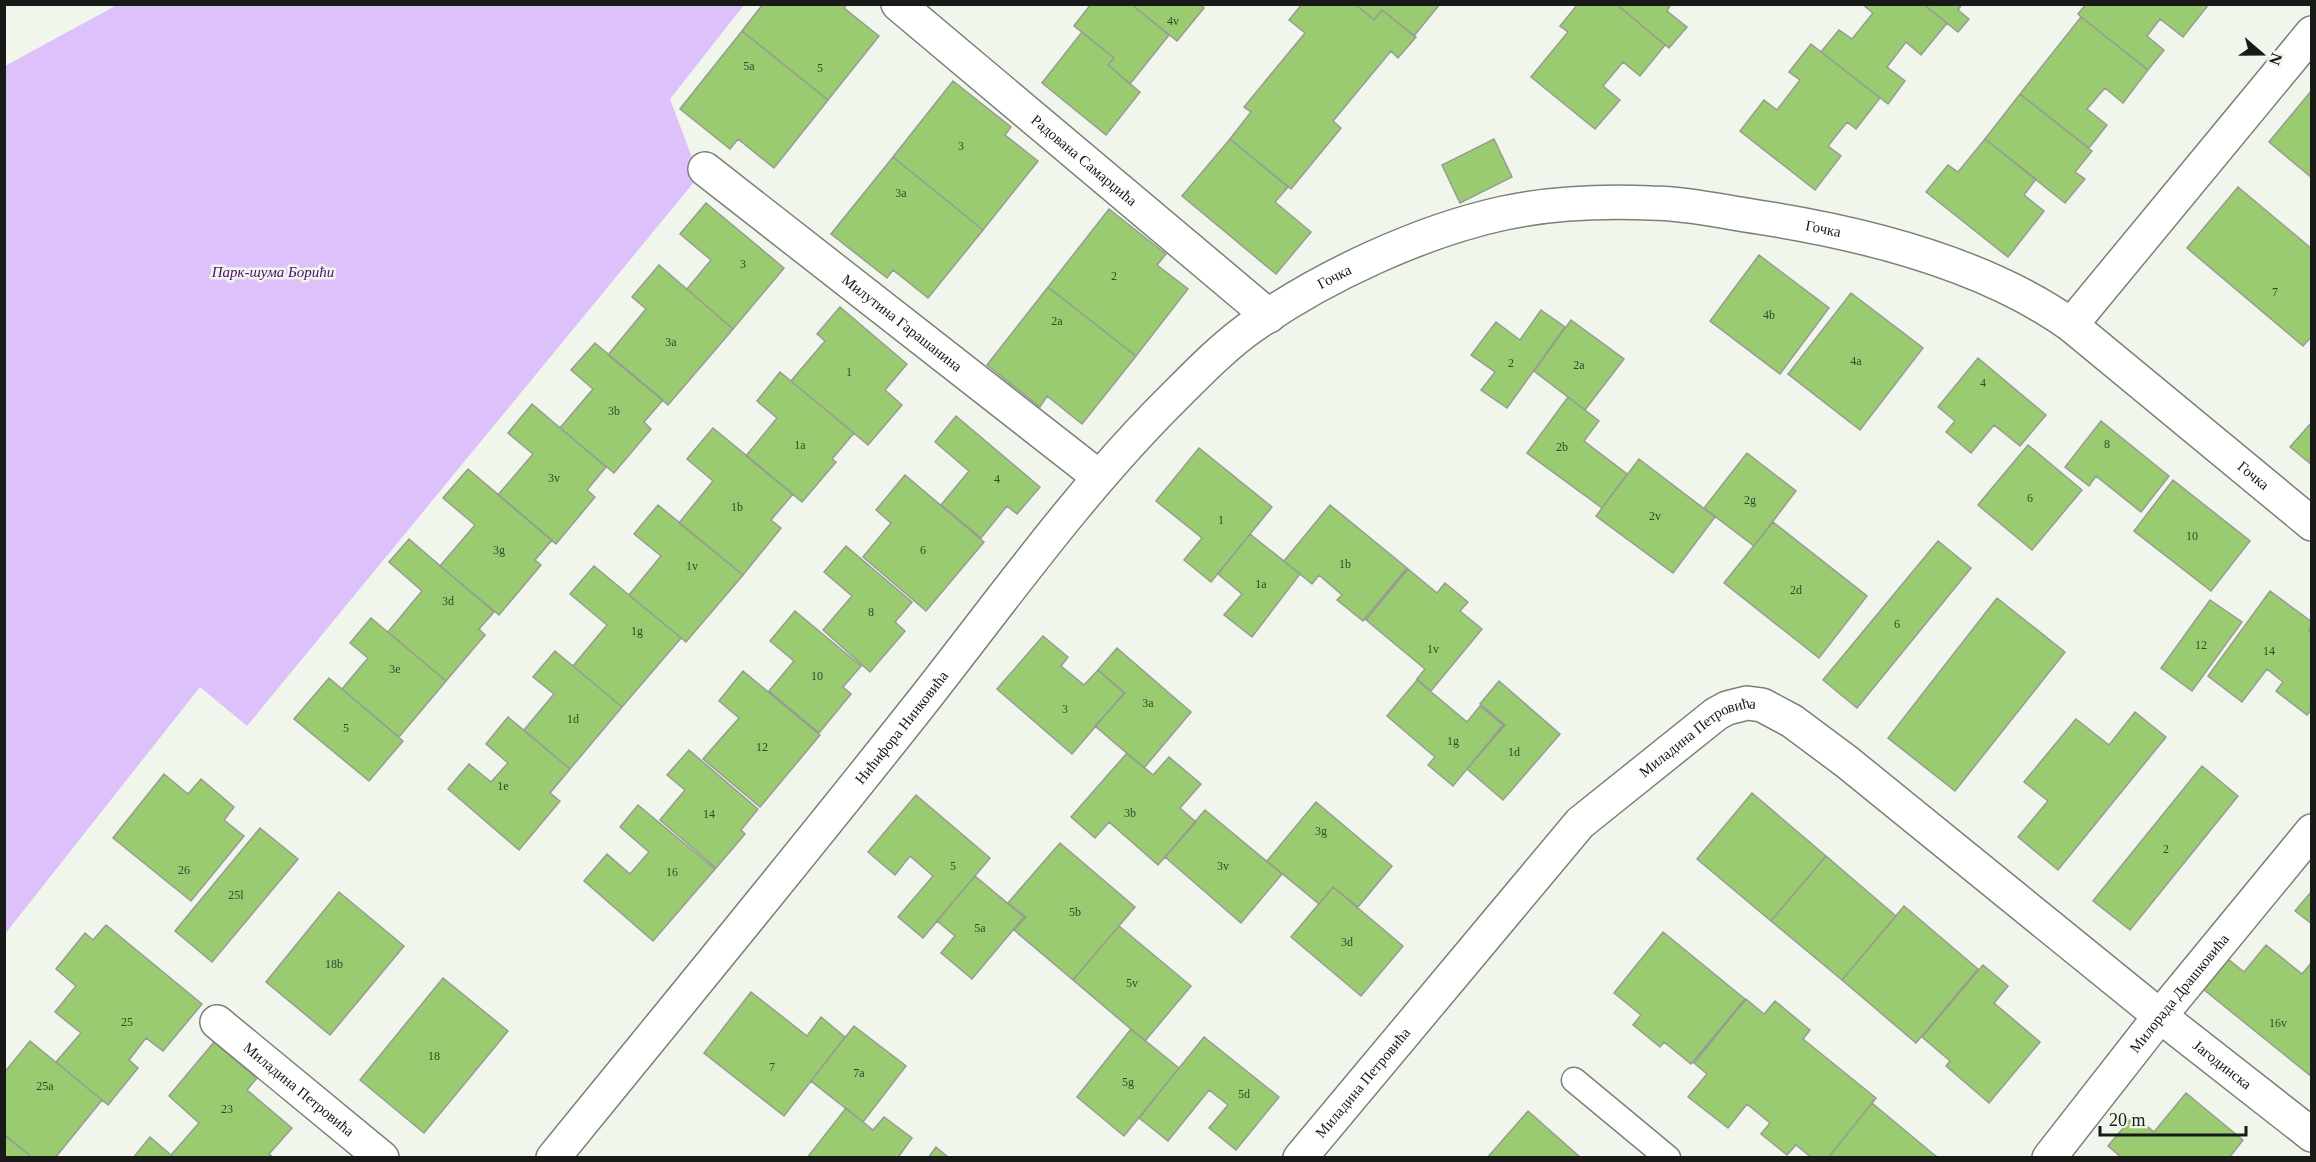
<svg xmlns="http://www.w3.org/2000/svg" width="2316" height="1162" viewBox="0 0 2316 1162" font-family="'Times New Roman',serif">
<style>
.green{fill:#dcc1fb}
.building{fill:#9acb70;stroke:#969c92;stroke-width:1.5}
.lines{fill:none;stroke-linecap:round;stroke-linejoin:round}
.service-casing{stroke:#7b8177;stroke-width:27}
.minor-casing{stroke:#7b8177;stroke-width:36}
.service{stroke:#fff;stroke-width:24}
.minor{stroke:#fff;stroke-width:33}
.labels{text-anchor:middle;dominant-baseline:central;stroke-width:5;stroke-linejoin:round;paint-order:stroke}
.number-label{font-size:12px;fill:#38462c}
.street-label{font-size:15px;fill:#171a16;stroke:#f0f6ec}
.park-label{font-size:15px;font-style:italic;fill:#4c0d75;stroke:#f0f6ec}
</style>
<rect width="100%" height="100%" fill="#f0f6ec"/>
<!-- green -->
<path class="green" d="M117,5H744L670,99L699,176L247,726L200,687L5,934V66Z"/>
<!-- building -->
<path class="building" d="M763,4H847L844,8L879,36L828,100L742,31Z
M1091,4H1131L1169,35L1130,84L1108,65L1114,58L1074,26Z
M1131,4H1200L1204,8L1177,41Z
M1302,4H1355L1374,20L1382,10L1416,37L1398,58L1391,51L1333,121L1341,128L1291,189L1230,139L1251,112L1244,107L1305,33L1289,20Z
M1355,4H1440L1414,36L1382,10L1374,20Z
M1578,4H1616L1665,45L1640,76L1623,62L1603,86L1620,100L1595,129L1531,77L1568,32L1560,26Z
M1616,4H1671L1667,11L1687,27L1669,48Z
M1862,4H1923L1947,23L1921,55L1906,42L1887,67L1905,81L1888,104L1821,52L1839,30L1852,39L1873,13Z
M1923,4H1962L1958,10L1969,19L1958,32Z
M2086,4H2209L2183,37L2160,19L2147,36L2164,50L2148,70L2081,17L2078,14Z
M2081,17L2148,70L2123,103L2105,88L2087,109L2107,125L2089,148L2020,94Z
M742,31L828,100L774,168L738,139L730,149L680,109Z
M1082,32L1114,58L1108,65L1140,92L1106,135L1042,83Z
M1811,44L1880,98L1856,129L1847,122L1828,146L1841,156L1815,190L1740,131L1764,100L1777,110L1800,80L1789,72Z
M953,81L1011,127L1005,135L1038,161L983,230L893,157Z
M2312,90V178L2269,142Z
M2020,94L2092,151L2075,172L2085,179L2065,203L1985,139Z
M1230,139L1288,187L1275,202L1311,232L1276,274L1182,196Z
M1494,139L1512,177L1460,203L1442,165Z
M1985,139L2036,179L2024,195L2044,211L2008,257L1926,192L1948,165L1958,172Z
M893,157L983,230L928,298L893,270L887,278L831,234Z
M2238,187L2312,249V336L2303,346L2187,248Z
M706,203L784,268L733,329L687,289L711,260L680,234Z
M1109,209L1166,254L1157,265L1188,289L1136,356L1048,287Z
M1759,255L1829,308L1780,374L1710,321Z
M659,265L733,329L668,405L608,355L646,309L632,297Z
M1048,287L1136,356L1082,424L1047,396L1040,407L987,365Z
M1851,293L1923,348L1860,430L1788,374Z
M840,307L907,364L885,390L902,405L868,445L791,381L825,341L817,334Z
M1541,310L1565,327L1507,408L1481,390L1495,372L1471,355L1496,322L1520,340Z
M1571,320L1624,359L1585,410L1534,371Z
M595,343L663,400L644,422L651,429L614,473L560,428L593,389L571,370Z
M1978,358L2046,415L2020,446L1994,425L1971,453L1946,432L1955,421L1938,407Z
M780,372L854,433L832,459L836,462L802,502L746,456L777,418L757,401Z
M1568,397L1599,421L1584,441L1627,474L1602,508L1527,453Z
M532,404L606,467L587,490L595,497L556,544L498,495L533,454L508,433Z
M956,416L1040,487L1017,514L1007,506L981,538L941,505L969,471L935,442Z
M2101,421L2169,476L2141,512L2096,476L2089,486L2065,467Z
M2312,422V465L2290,447Z
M713,428L793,494L771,520L781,528L743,575L679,523L713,481L687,459Z
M2028,445L2082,490L2032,550L1978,505Z
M1199,448L1272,507L1211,582L1184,560L1202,538L1156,501Z
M1747,453L1796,491L1754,546L1704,508Z
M1639,459L1715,517L1673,573L1596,516Z
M468,469L552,540L535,560L541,565L499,615L440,566L475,525L443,498Z
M905,475L984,542L926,611L863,557L891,523L876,510Z
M2173,480L2250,541L2211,591L2134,531Z
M658,505L743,575L686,642L629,595L661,556L634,534Z
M1330,505L1407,568L1363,621L1337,600L1342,595L1319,575L1312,584L1284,561Z
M1773,522L1867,596L1819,658L1724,583Z
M1250,534L1300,574L1252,637L1224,615L1242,594L1218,574Z
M409,539L494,612L479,629L485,635L446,681L388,632L422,591L389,562Z
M1938,541L1971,568L1857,708L1823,680Z
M846,546L912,602L895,622L905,631L870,672L823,630L852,596L824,572Z
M594,566L681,638L622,707L573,666L607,625L570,594Z
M1408,569L1437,593L1445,583L1468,602L1460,611L1482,629L1431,691L1417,679L1425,669L1366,620Z
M2270,591L2312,622L2309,631L2312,633V709L2307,715L2276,691L2283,682L2267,669L2242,702L2208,676Z
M1997,598L2065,652L1955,791L1888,738Z
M2210,600L2242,622L2192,691L2161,668Z
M795,611L861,666L843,687L851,694L819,733L769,691L794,661L770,641Z
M371,618L446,681L399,737L342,689L368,658L350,643Z
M1043,636L1068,657L1061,666L1084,685L1098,670L1124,693L1072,754L997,689Z
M1117,648L1191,712L1144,768L1095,726L1125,693L1098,670Z
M555,651L622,707L570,769L524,730L554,694L533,677Z
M743,671L820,735L760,807L703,759L739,718L719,701Z
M329,678L403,741L369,781L294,719Z
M1417,680L1467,722L1480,706L1503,725L1453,786L1428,765L1435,757L1387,716Z
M1499,681L1560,734L1503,800L1467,769L1505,725L1480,704Z
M2135,712L2166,737L2058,870L2018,837L2048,801L2024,782L2076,719L2109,745Z
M508,717L570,769L550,793L560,801L519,850L448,789L469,764L491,782L508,763L486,744Z
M689,750L758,809L741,830L745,834L716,868L660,820L685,790L667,775Z
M1127,753L1153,775L1169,757L1201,784L1180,808L1196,822L1158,865L1109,822L1095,838L1071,817Z
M2202,766L2238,796L2130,930L2093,901Z
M164,774L188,794L201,779L234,807L224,820L244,836L191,901L113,838Z
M1752,793L1826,856L1771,921L1697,859Z
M916,795L990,858L923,938L898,917L933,876L910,856L895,875L868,852Z
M1316,802L1392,866L1358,907L1333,887L1319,904L1267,861Z
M638,805L715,869L653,941L584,881L607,854L630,874L649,852L620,827Z
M1205,810L1282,874L1241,923L1165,857Z
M260,828L298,859L212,962L175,931Z
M1060,843L1135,907L1073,980L1014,930L1026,917L1008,903Z
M1826,856L1896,916L1842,980L1771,921Z
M975,876L1024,917L972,979L941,953L955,936L937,921Z
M1333,887L1403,946L1361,996L1291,937Z
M2312,891V924L2295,911Z
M339,892L404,946L330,1035L266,982Z
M1904,906L1978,969L1916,1043L1842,980Z
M106,925L202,1004L163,1051L146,1038L129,1060L138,1068L108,1105L56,1062L81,1033L55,1012L76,986L56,969L85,933L93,940Z
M1119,926L1191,986L1145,1041L1073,980Z
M1663,932L1745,999L1691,1064L1664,1042L1660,1047L1633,1025L1641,1015L1614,993Z
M2266,945L2302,974L2312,962V1077L2203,989L2228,959L2244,972Z
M1983,965L2008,986L1994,1003L2040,1042L1989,1103L1946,1066L1950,1061L1922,1037Z
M443,978L508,1031L424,1133L360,1080Z
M751,992L807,1036L821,1017L845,1037L784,1116L704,1053Z
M1746,999L1764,1014L1775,1001L1810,1030L1803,1039L1876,1098L1828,1158H1812L1796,1145L1787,1155L1761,1134L1770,1123L1747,1104L1728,1128L1688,1097L1707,1074L1694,1063Z
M854,1026L906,1066L863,1122L811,1081Z
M1131,1029L1179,1068L1124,1136L1077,1097Z
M1204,1037L1279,1097L1236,1150L1209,1128L1228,1105L1209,1090L1168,1141L1139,1118Z
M30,1041L102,1100L55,1158H33L4,1134V1073Z
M214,1042L257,1078L247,1090L292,1128L269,1154L274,1158H174L171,1155L199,1123L169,1096Z
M2186,1093L2243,1140L2229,1158H2122L2108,1146L2134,1115L2154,1132Z
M1872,1103L1932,1153L1939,1158H1828Z
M846,1108L873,1130L884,1117L912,1138L899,1156L901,1158H807Z
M1528,1111L1581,1158H1487Z
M4,1135L33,1158H4Z
M150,1137L171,1155L174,1158H133Z
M936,1147L949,1158H928Z"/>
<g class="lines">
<!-- service casing -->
<g class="service-casing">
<path id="service" d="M1574,1080L1668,1158"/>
</g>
<!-- minor casing -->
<g class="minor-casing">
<g id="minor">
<path id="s1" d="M898,4L1269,316"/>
<path id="s2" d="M705,169L1099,477"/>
<path d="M2071,325L2312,33"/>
<path id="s3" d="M217,1022L382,1158"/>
<path id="s4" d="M553,1158C675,1008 798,859 918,707C1001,602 1079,491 1174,397C1199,372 1225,345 1254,325C1324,276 1421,231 1504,213C1551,203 1603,201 1651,203C1687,203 1723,212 1758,217C1862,233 1984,263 2071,325L2312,524"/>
<path id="s5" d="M1300,1158L1580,823L1716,714L1727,708L1747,703L1762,705L1792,721L1847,762L2160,1016L2312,1135"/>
<path id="s6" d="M2049,1158L2160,1016L2312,831"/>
</g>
</g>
<!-- service -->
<use href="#service" class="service"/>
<!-- minor -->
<use href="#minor" class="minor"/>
</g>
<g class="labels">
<!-- number labels -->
<g class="number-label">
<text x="1173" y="21">4v</text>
<text x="749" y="66">5a</text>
<text x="820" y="68">5</text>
<text x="961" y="146">3</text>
<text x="901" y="193">3a</text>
<text x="743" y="264">3</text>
<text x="1114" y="276">2</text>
<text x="2275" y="292">7</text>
<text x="1769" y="315">4b</text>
<text x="1057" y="321">2a</text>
<text x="671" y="342">3a</text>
<text x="1856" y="361">4a</text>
<text x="1511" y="363">2</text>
<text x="1579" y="365">2a</text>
<text x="849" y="372">1</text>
<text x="1983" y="383">4</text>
<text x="614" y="411">3b</text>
<text x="2107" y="444">8</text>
<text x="800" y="445">1a</text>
<text x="1562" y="447">2b</text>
<text x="554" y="478">3v</text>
<text x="997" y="479">4</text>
<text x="2030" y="498">6</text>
<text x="1750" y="500">2g</text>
<text x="737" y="507">1b</text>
<text x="1655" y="516">2v</text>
<text x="1221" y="520">1</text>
<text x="2192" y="536">10</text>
<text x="499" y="550">3g</text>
<text x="923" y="550">6</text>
<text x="1345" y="564">1b</text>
<text x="692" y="566">1v</text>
<text x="1261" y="584">1a</text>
<text x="1796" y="590">2d</text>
<text x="448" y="601">3d</text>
<text x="871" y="612">8</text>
<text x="1897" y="624">6</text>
<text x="637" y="631">1g</text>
<text x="2201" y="645">12</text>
<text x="1433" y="649">1v</text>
<text x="2269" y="651">14</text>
<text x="395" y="669">3e</text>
<text x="817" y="676">10</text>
<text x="1148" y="703">3a</text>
<text x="1065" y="709">3</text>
<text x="573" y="719">1d</text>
<text x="346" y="728">5</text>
<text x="1453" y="741">1g</text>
<text x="762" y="747">12</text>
<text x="1514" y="752">1d</text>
<text x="503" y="786">1e</text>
<text x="1130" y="813">3b</text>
<text x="709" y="814">14</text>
<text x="1321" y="831">3g</text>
<text x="2166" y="849">2</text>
<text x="953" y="866">5</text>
<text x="1223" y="866">3v</text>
<text x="184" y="870">26</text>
<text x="672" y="872">16</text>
<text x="236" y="895">25l</text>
<text x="1075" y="912">5b</text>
<text x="980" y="928">5a</text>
<text x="1347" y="942">3d</text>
<text x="334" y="964">18b</text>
<text x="1132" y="983">5v</text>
<text x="127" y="1022">25</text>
<text x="2278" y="1023">16v</text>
<text x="434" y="1056">18</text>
<text x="772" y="1067">7</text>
<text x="859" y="1073">7a</text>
<text x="1128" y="1082">5g</text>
<text x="45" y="1086">25a</text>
<text x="1244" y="1094">5d</text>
<text x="227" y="1109">23</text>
</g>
<!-- street labels -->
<g class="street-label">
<text stroke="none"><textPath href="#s1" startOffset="243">Радована Самарџића</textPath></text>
<text stroke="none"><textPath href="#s4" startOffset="1688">Гочка</textPath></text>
<text stroke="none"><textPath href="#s4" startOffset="1184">Гочка</textPath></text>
<text stroke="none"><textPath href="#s2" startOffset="250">Милутина Гарашанина</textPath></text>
<text stroke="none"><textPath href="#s4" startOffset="2192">Гочка</textPath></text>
<text stroke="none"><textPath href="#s4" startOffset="554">Нићифора Нинковића</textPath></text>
<text stroke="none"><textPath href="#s5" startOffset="584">Миладина Петровића</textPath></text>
<text stroke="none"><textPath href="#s6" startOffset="210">Милорада Драшковића</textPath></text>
<text stroke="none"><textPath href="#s5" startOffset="1244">Јагодинска</textPath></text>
<text stroke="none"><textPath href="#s5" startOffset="98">Миладина Петровића</textPath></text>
<text stroke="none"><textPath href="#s3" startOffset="106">Миладина Петровића</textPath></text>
</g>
<!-- park labels -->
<g class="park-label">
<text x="273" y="272">Парк-шума Борићи</text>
</g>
</g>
<!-- border -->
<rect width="2316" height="1162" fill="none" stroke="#171a16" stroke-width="12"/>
<!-- north arrow -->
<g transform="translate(2262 54) rotate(110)" stroke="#f0f6ec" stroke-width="4.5" paint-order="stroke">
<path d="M0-4.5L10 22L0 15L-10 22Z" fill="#171a16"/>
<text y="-9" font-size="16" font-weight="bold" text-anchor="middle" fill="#171a16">N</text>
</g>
<!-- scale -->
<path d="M2100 1126v9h146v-9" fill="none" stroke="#171a16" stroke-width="3"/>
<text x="2109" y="1126" font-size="18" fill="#171a16" stroke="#f0f6ec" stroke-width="4.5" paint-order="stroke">20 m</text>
</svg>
